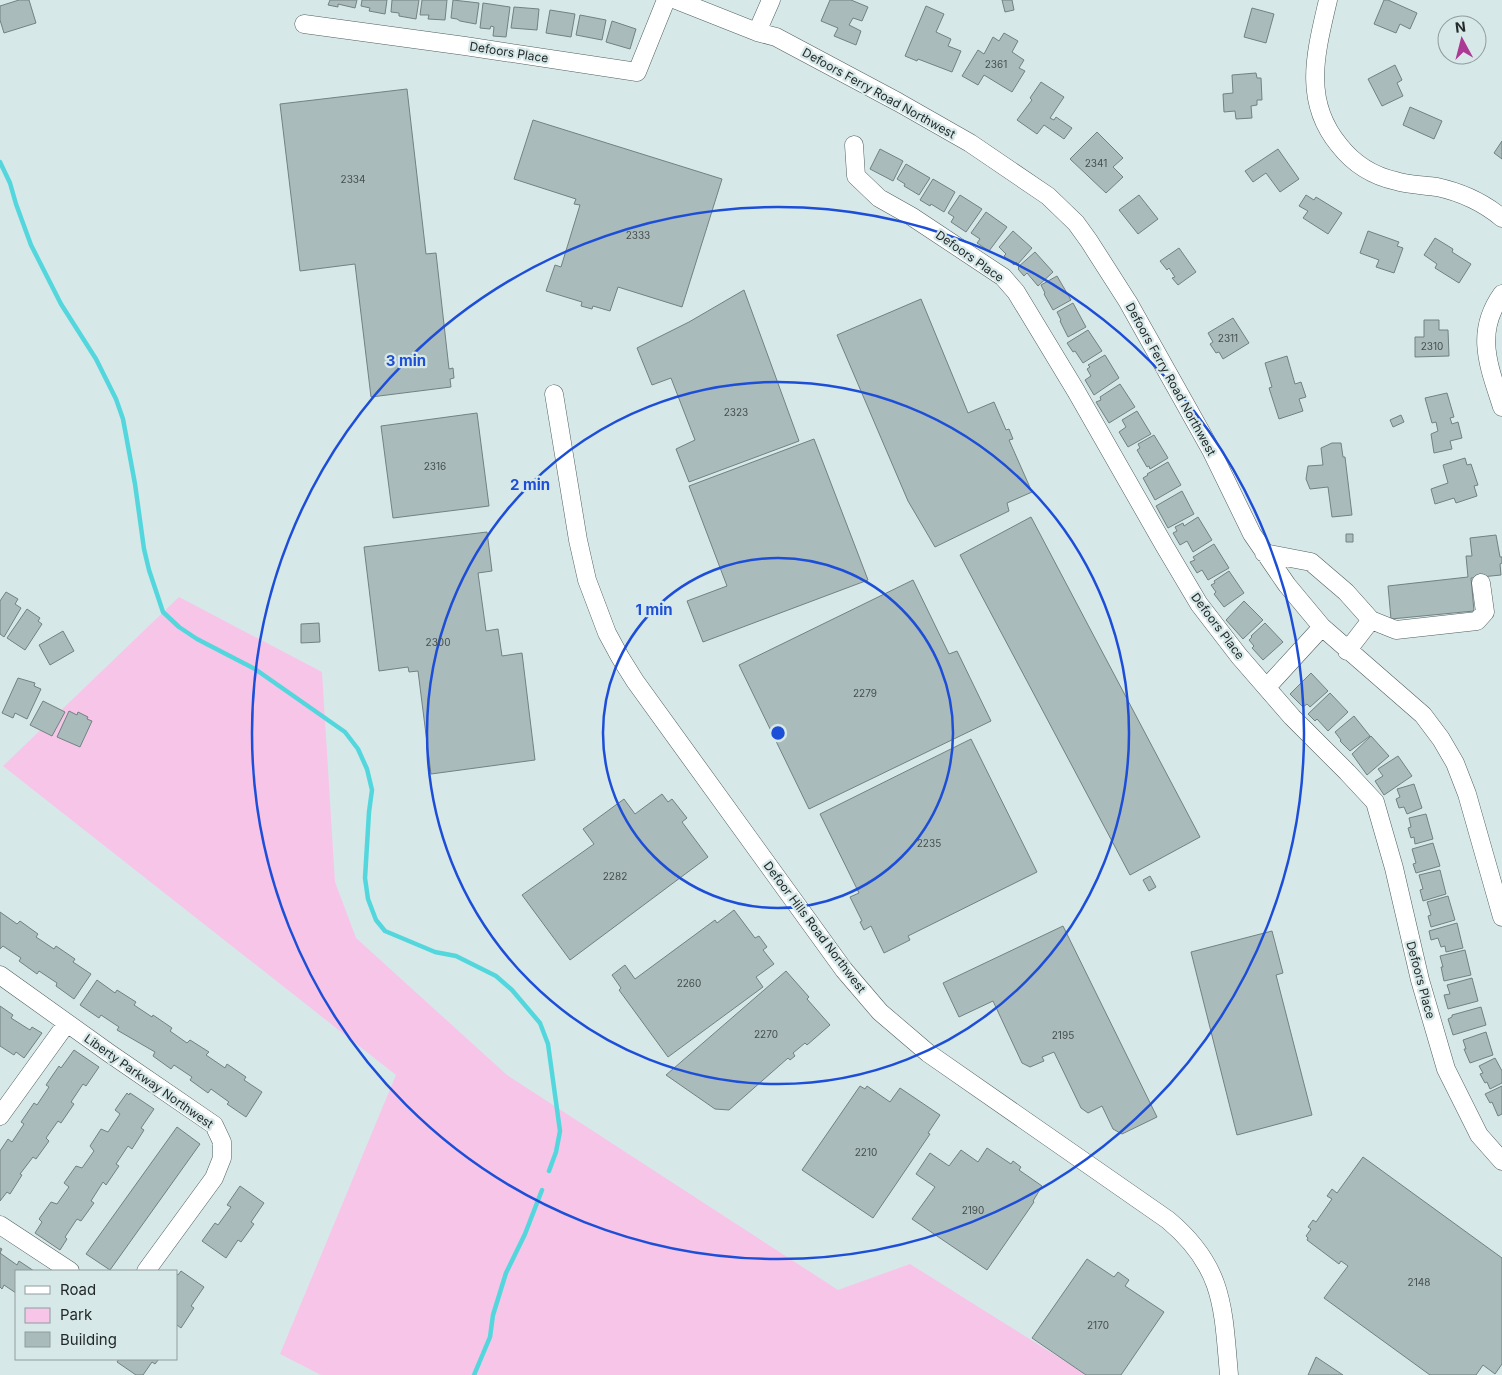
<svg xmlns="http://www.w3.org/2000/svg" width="1502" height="1375" viewBox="0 0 1502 1375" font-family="Inter,sans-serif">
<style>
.green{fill:#f7c5e8}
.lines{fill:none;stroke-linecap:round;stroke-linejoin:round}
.stream{stroke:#53d7dd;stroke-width:4.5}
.building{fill:#abb;stroke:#728282}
.minor-casing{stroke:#505f5f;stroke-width:19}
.minor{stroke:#fff;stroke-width:18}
.ring{fill:none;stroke:#1d4ed8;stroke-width:2.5}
.labels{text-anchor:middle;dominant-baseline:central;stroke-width:4.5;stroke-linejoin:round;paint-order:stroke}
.number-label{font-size:10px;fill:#454e4e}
.street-label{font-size:12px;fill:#232929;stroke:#d7e8e9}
.centre{fill:#1d4ed8;stroke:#d7e8e9;stroke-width:2.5}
.ring-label{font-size:15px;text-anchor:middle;font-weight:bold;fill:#1d4ed8;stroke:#d7e8e9;stroke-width:4.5;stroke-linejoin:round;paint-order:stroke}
</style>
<rect width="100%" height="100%" fill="#d7e8e9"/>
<!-- green -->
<path class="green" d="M179,597L322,672L335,882L356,938L507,1075L838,1290L910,1264L1087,1375H321L280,1354L396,1075L3,766Z"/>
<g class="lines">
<!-- stream -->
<path class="stream" d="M0,162L10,183L16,204L31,245L61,304L96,359L116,399L123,419L135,484L144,549L149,570L163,612L179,627L197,639L255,669L345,732L358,749L367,769L372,790L369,812L365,878L368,899L376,920L385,931L435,952L456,956L496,976L512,990L540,1023L548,1044L560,1131L556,1152L549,1171
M474,1375L490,1337L493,1315L506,1273L525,1234L542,1190"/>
</g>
<!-- building -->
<path class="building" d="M19,0H29L36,23L4,33L0,20V6Z
M330,0H357L355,8L338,4V7L328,5Z
M362,0H387L385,14L369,11L370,8L361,6Z
M392,0H419L416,19L399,16V13L391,12Z
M422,0H447L445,20L428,19L429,15H420Z
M453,0L479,3L476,24L460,21L457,19L451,18Z
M830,0H851L868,7L862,21L853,18L849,25L861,31L856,45L834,36L838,28L821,21Z
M1002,0H1012L1014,10L1005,12Z
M1384,0H1388L1417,13L1410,29L1400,24L1396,33L1374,24Z
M483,3L510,7L506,37L493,36L494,27L491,26L490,29L480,28Z
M926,6L944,14L936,32L951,39L948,46L961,51L952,72L918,59L917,61L905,56Z
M514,7L539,9L537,30L511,28Z
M1252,8L1274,14L1266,43L1244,37Z
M550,10L575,14L571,37L546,33Z
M580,15L606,20L602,40L576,35Z
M612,21L636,29L630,49L606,42Z
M1004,33L1018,41L1012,52L1024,60L1019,68L1025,71L1012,92L984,75L978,85L962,76L978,50L984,54L993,37L999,41Z
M1395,65L1402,80L1397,83L1403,96L1382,106L1368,79Z
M1256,73L1257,78H1261L1262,100H1257V105L1251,106L1252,118L1236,119L1235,111L1224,112L1223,94L1233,93L1232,75Z
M1041,82L1064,97L1050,118L1054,120L1056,117L1072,128L1064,139L1044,125L1037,134L1017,120L1032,100L1030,98Z
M407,89L426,254L436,253L449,369L453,368L454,378L450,379L451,387L371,397L355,264L300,271L280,104Z
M1410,107L1442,121L1434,139L1403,125Z
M533,120L722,179L682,307L618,287L610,311L593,306L592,309L581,306L582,302L546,291L555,265L561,267L580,205L574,204L576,199L514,179Z
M1097,132L1123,158L1113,167L1123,177L1106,193L1070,159Z
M1502,141V159L1494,153Z
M880,149L903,161L893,181L870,169Z
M1278,149L1299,179L1280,192L1266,173L1253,182L1245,171Z
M906,164L930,178L919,195L904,186L905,184L897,179Z
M933,179L955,192L944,212L931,204L930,206L920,200Z
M960,195L982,209L966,232L951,222L954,217L948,213Z
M1139,195L1158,219L1138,234L1119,210Z
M1306,195L1314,200L1316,197L1342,213L1328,234L1303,218L1308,211L1299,206Z
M986,212L1007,227L989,251L977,243L980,239L971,233Z
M1013,231L1032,248L1018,264L1016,262L1014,265L1004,256L1006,254L999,247Z
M1368,231L1399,242L1397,246L1403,248L1394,273L1376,267L1379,260L1360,253Z
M1435,238L1453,249L1452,252L1471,264L1459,283L1435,268L1437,264L1424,255Z
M1179,248L1196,272L1178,285L1172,278L1175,277L1169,268L1167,270L1160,261Z
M1035,252L1053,272L1038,286L1027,273L1024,276L1018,269L1019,268L1018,267Z
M1057,276L1071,300L1053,310L1044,294L1045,293L1041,285Z
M744,290L799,441L689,482L676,449L695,440L671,378L652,385L637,348L689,322Z
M921,299L968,413L994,402L1006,430L1009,429L1013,439L1009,440L1032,492L1007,503L1009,511L935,547L908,501L837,335Z
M1073,303L1086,327L1068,337L1060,321L1061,320L1057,312Z
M1233,318L1249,343L1223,359L1219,352L1216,353L1210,344L1213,342L1208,333Z
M1424,320H1439V330H1448L1449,356L1415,357V337H1424Z
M1088,330L1102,351L1083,363L1075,351L1073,352L1067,343Z
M1105,355L1119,378L1094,395L1085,380L1091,376L1087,369L1090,367L1088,365Z
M1287,356L1295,384L1301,382L1306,397L1299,399L1303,411L1279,419L1269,388L1272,387L1265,363Z
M1120,384L1135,407L1109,423L1096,402L1101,400L1100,397Z
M1447,393L1454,417L1450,418L1452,424L1458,422L1462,438L1450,441L1452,449L1434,453L1431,434L1438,431L1436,422L1432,423L1425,398Z
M1137,411L1151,434L1128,447L1119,432L1126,427L1122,420Z
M477,413L489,506L393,518L381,426Z
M1401,415L1404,422L1393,427L1390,420Z
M1154,435L1168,458L1150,469L1149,466L1147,467L1137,450L1140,448L1138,444Z
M814,439L868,580L703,642L687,601L727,586L689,486Z
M1332,443H1341L1343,457H1345L1352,515L1332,517L1328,487L1310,489L1306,479L1308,466L1323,465L1321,448Z
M1465,458L1467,465L1471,464L1478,485L1474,486L1477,496L1456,503L1454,498L1435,504L1431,489L1448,483L1443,465Z
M1168,462L1181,485L1155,500L1143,478L1148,475L1147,474Z
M1182,491L1194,514L1168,528L1156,506Z
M1031,517L1200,837L1130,875L960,555Z
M1198,517L1212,540L1193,552L1187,541L1180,545L1173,533L1177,531L1175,527L1183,523L1184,526Z
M487,532L492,571L478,573L486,631L498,629L502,656L522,653L535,760L431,774L418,671L409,672L408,667L379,671L364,547Z
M1346,534H1353V542H1346Z
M1496,535L1500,557H1502V563L1500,564L1501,575L1471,578L1474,611L1391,619L1388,586L1468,577L1466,556H1472L1470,538Z
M1214,544L1229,568L1208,580L1202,570L1197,573L1190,562L1195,560L1193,557Z
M1229,571L1244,593L1224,607L1214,594L1216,592L1211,585L1215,583L1214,581Z
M913,580L949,654L957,651L991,721L809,809L739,665Z
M6,592L18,599L15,604L21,608L4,637L0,634V601Z
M1244,601L1263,620L1243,639L1226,620Z
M27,609L40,618L38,621L42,624L25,650L7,638Z
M319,623L320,642L301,643V624Z
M1265,623L1283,642L1263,660L1252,648L1254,646L1249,640L1252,637L1251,636Z
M63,631L74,651L50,665L39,645Z
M1311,673L1328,691L1310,707L1307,704L1303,707L1290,694Z
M18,678L35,683L34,686L41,689L27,719L15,713L13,718L2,713Z
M1330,693L1348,712L1328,731L1317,719L1315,721L1308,714Z
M43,701L65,712L52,736L30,725Z
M69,711L77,715L78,712L88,717L87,719L92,721L80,747L57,737Z
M1354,716L1370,736L1350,751L1340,741L1341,740L1335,732Z
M1371,736L1389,756L1367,775L1352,754Z
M971,739L1037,872L908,936L910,940L884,953L871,926L864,930L860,922L862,921L850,897L859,893L820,814Z
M1398,756L1412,776L1384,795L1375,781L1383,776L1378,769Z
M1414,784L1422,808L1407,814L1404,807L1399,808L1396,799L1400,797L1397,789Z
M662,794L668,802L672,799L687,818L682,822L708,857L570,960L522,895L594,844L583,829L624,799L635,814Z
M1426,814L1433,839L1415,844L1414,837L1411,838L1408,828L1411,827L1409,818Z
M1433,843L1440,866L1416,873L1413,864L1416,863L1412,849Z
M1440,870L1446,894L1423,901L1420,890L1423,889L1419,875Z
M1150,876L1156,887L1149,891L1143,880Z
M1448,896L1455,920L1431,927L1428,916L1431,915L1427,902Z
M734,910L755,938L759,936L767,947L763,950L774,964L756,977L763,987L668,1057L619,990L621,988L612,975L625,965L635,979L715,920L717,923Z
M0,912L17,924L20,921L38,934L36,937L54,949L56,946L75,959L73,962L91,974L74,999L56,986L57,983L39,971L37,974L19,961L21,958L3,946L0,949Z
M1457,923L1463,948L1446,952L1445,946L1441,947L1438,938L1431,940L1429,931Z
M1063,926L1157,1117L1122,1134L1113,1129L1102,1106L1088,1113L1081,1108L1054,1052L1042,1057L1044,1061L1030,1067L1022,1063L993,1001L959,1017L943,983Z
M1272,931L1283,973L1276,975L1312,1115L1237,1135L1191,952Z
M1465,950L1471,975L1444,981L1441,967H1443L1440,956Z
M786,971L809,997L807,999L830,1025L807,1045L805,1043L793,1053L795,1056L790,1060L788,1058L729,1110L715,1109L666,1075Z
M1472,978L1478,1001L1448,1009L1444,995L1450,994L1447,985Z
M97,980L115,993L117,990L136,1002L134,1005L152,1017L153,1015L172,1028L170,1031L187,1043L190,1040L209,1052L206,1055L225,1068L227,1064L246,1077L244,1080L262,1092L246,1117L227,1104L229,1102L211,1089L208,1093L190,1080L192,1077L174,1065L171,1069L153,1056L155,1052L117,1030L119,1027L101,1015L99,1018L80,1005Z
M0,1006L13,1015L11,1018L30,1030L32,1027L42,1033L24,1058L16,1052L14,1055L0,1046Z
M1481,1007L1486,1025L1453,1035L1448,1019L1452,1017V1015Z
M1486,1032L1493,1055L1470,1063L1464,1049H1466L1463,1040Z
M74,1050L99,1067L86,1086L83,1084L71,1102L74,1104L61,1123L58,1121L46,1138L49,1141L36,1159L33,1157L20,1174L22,1175L10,1194L7,1192L0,1201V1151L8,1139L12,1142L24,1124L21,1122L34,1103L37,1105L49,1087L46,1085L59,1066L61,1068Z
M1495,1058L1502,1071V1083L1490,1089L1487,1082L1485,1083L1480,1074L1483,1073L1479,1066Z
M860,1086L865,1089L867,1086L890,1102L900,1088L940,1115L928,1133L930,1134L873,1218L802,1170Z
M1502,1086V1114L1498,1116L1492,1102L1490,1103L1485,1094Z
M127,1093L129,1095L130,1093L154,1109L141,1128L144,1130L132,1149L128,1146L116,1164L119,1166L106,1185L103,1182L91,1201L94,1203L81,1221L77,1219L65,1237L67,1239L60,1250L35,1233L42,1222L39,1219L51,1202L57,1204L69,1187L64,1183L76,1166L82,1168L94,1151L90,1146L101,1129L108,1132L120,1114L115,1110Z
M177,1127L200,1144L110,1270L86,1254Z
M987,1148L1011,1164L1013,1161L1021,1167L1019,1170L1042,1186L1033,1201L1034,1202L987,1270L912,1219L935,1187L916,1174L930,1153L949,1166L961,1150L978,1162Z
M1363,1157L1502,1258V1364L1495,1374L1483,1365L1476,1375H1430L1324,1298L1348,1266L1341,1261L1339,1264L1307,1240L1308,1238L1306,1236L1311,1229L1308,1227L1313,1220L1316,1222L1332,1199L1327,1196L1332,1189L1337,1193Z
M240,1186L264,1203L251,1222L254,1224L241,1242L238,1240L226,1258L202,1241L215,1223L218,1225L231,1207L227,1205Z
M0,1248L2,1249L0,1253L17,1265L19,1261L34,1271H16V1293L4,1285L2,1289L0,1287Z
M1087,1259L1114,1277L1118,1272L1129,1280L1125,1286L1164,1312L1121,1375H1086L1032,1338Z
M181,1271L204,1287L191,1306L194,1308L181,1328L177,1325L176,1327V1274L178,1275Z
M1316,1357L1343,1375H1308Z
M119,1359H159L155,1364L152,1362L143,1375H136L117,1362Z"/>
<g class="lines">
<!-- minor casing -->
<g class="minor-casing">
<path id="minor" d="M676,0L757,32L776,37L898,102L970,143L1048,196L1076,223L1089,241L1128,302L1211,450L1252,534L1287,585L1322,627L1423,715L1441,739L1455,763L1467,794L1502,917
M1328,0C1316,52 1302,100 1339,145C1353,163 1373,176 1396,181C1409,185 1423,185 1437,187C1460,192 1484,203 1502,218
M304,24L465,46L637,72L666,0
M757,32L771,0
M854,145L856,176L879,198L911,216L1003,277L1016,292L1076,391L1164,545L1199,604L1239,656L1292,717L1347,772L1375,802L1394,868L1420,980L1446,1069L1479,1135L1502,1161
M1502,294C1474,333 1489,366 1502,407
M554,394L578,540L587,580L607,633L620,657L635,681L844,970L880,1012L928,1053L1168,1220C1224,1267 1223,1307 1229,1375
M1264,553L1311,562L1346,592L1371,620L1396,630L1477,621L1485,612L1481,583
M1347,651L1371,620
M1267,687L1322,627
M0,975L109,1053L214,1125L222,1142V1158L214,1178L146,1271
M0,1116L67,1023
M0,1225L70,1271"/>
</g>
<!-- minor -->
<use href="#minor" class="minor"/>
</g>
<!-- distance rings -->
<g class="ring">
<circle cx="778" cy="733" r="175"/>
<circle cx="778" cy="733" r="351"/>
<circle cx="778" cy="733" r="526"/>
</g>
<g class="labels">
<!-- number labels -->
<g class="number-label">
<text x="996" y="64">2361</text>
<text x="1096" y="163">2341</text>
<text x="353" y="179">2334</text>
<text x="638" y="235">2333</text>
<text x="1228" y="338">2311</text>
<text x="1432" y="346">2310</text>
<text x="736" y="412">2323</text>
<text x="435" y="466">2316</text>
<text x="438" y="642">2300</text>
<text x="865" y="693">2279</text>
<text x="929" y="843">2235</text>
<text x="615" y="876">2282</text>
<text x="689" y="983">2260</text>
<text x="766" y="1034">2270</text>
<text x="1063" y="1035">2195</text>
<text x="866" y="1152">2210</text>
<text x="973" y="1210">2190</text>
<text x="1419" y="1282">2148</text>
<text x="1098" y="1325">2170</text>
</g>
<!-- street labels -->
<g class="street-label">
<text transform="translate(509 52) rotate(9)">Defoors Place</text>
<text transform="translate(879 93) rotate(29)">Defoors Ferry Road Northwest</text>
<text transform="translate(970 256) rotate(35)">Defoors Place</text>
<text transform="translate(1171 379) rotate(61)">Defoors Ferry Road Northwest</text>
<text transform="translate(1218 626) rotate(53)">Defoors Place</text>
<text transform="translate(815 927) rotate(53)">Defoor Hills Road Northwest</text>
<text transform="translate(1421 980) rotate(75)">Defoors Place</text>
<text transform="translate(149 1081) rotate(35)">Liberty Parkway Northwest</text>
</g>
</g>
<circle cx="778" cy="733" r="8" class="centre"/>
<g class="ring-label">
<text x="406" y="366">3 min</text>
<text x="530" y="490">2 min</text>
<text x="654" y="615">1 min</text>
</g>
<!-- legend -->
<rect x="15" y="1270" width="162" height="90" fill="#d7e8e9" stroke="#8f9c9c"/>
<rect x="25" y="1286" width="25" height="8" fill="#ffffff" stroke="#8f9c9c"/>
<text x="60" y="1295" font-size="15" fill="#232929">Road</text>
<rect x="25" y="1308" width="25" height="15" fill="#f7c5e8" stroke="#8f9c9c"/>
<text x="60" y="1320" font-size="15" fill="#232929">Park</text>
<rect x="25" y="1332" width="25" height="15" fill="#aabbbb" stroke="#8f9c9c"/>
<text x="60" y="1345" font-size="15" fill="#232929">Building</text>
<!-- north arrow -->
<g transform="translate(1462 40) rotate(353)"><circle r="24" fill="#d7e8e9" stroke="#8f9c9c"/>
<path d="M0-4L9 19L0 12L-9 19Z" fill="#ac3993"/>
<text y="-8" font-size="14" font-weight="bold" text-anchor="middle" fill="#232929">N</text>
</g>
</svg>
